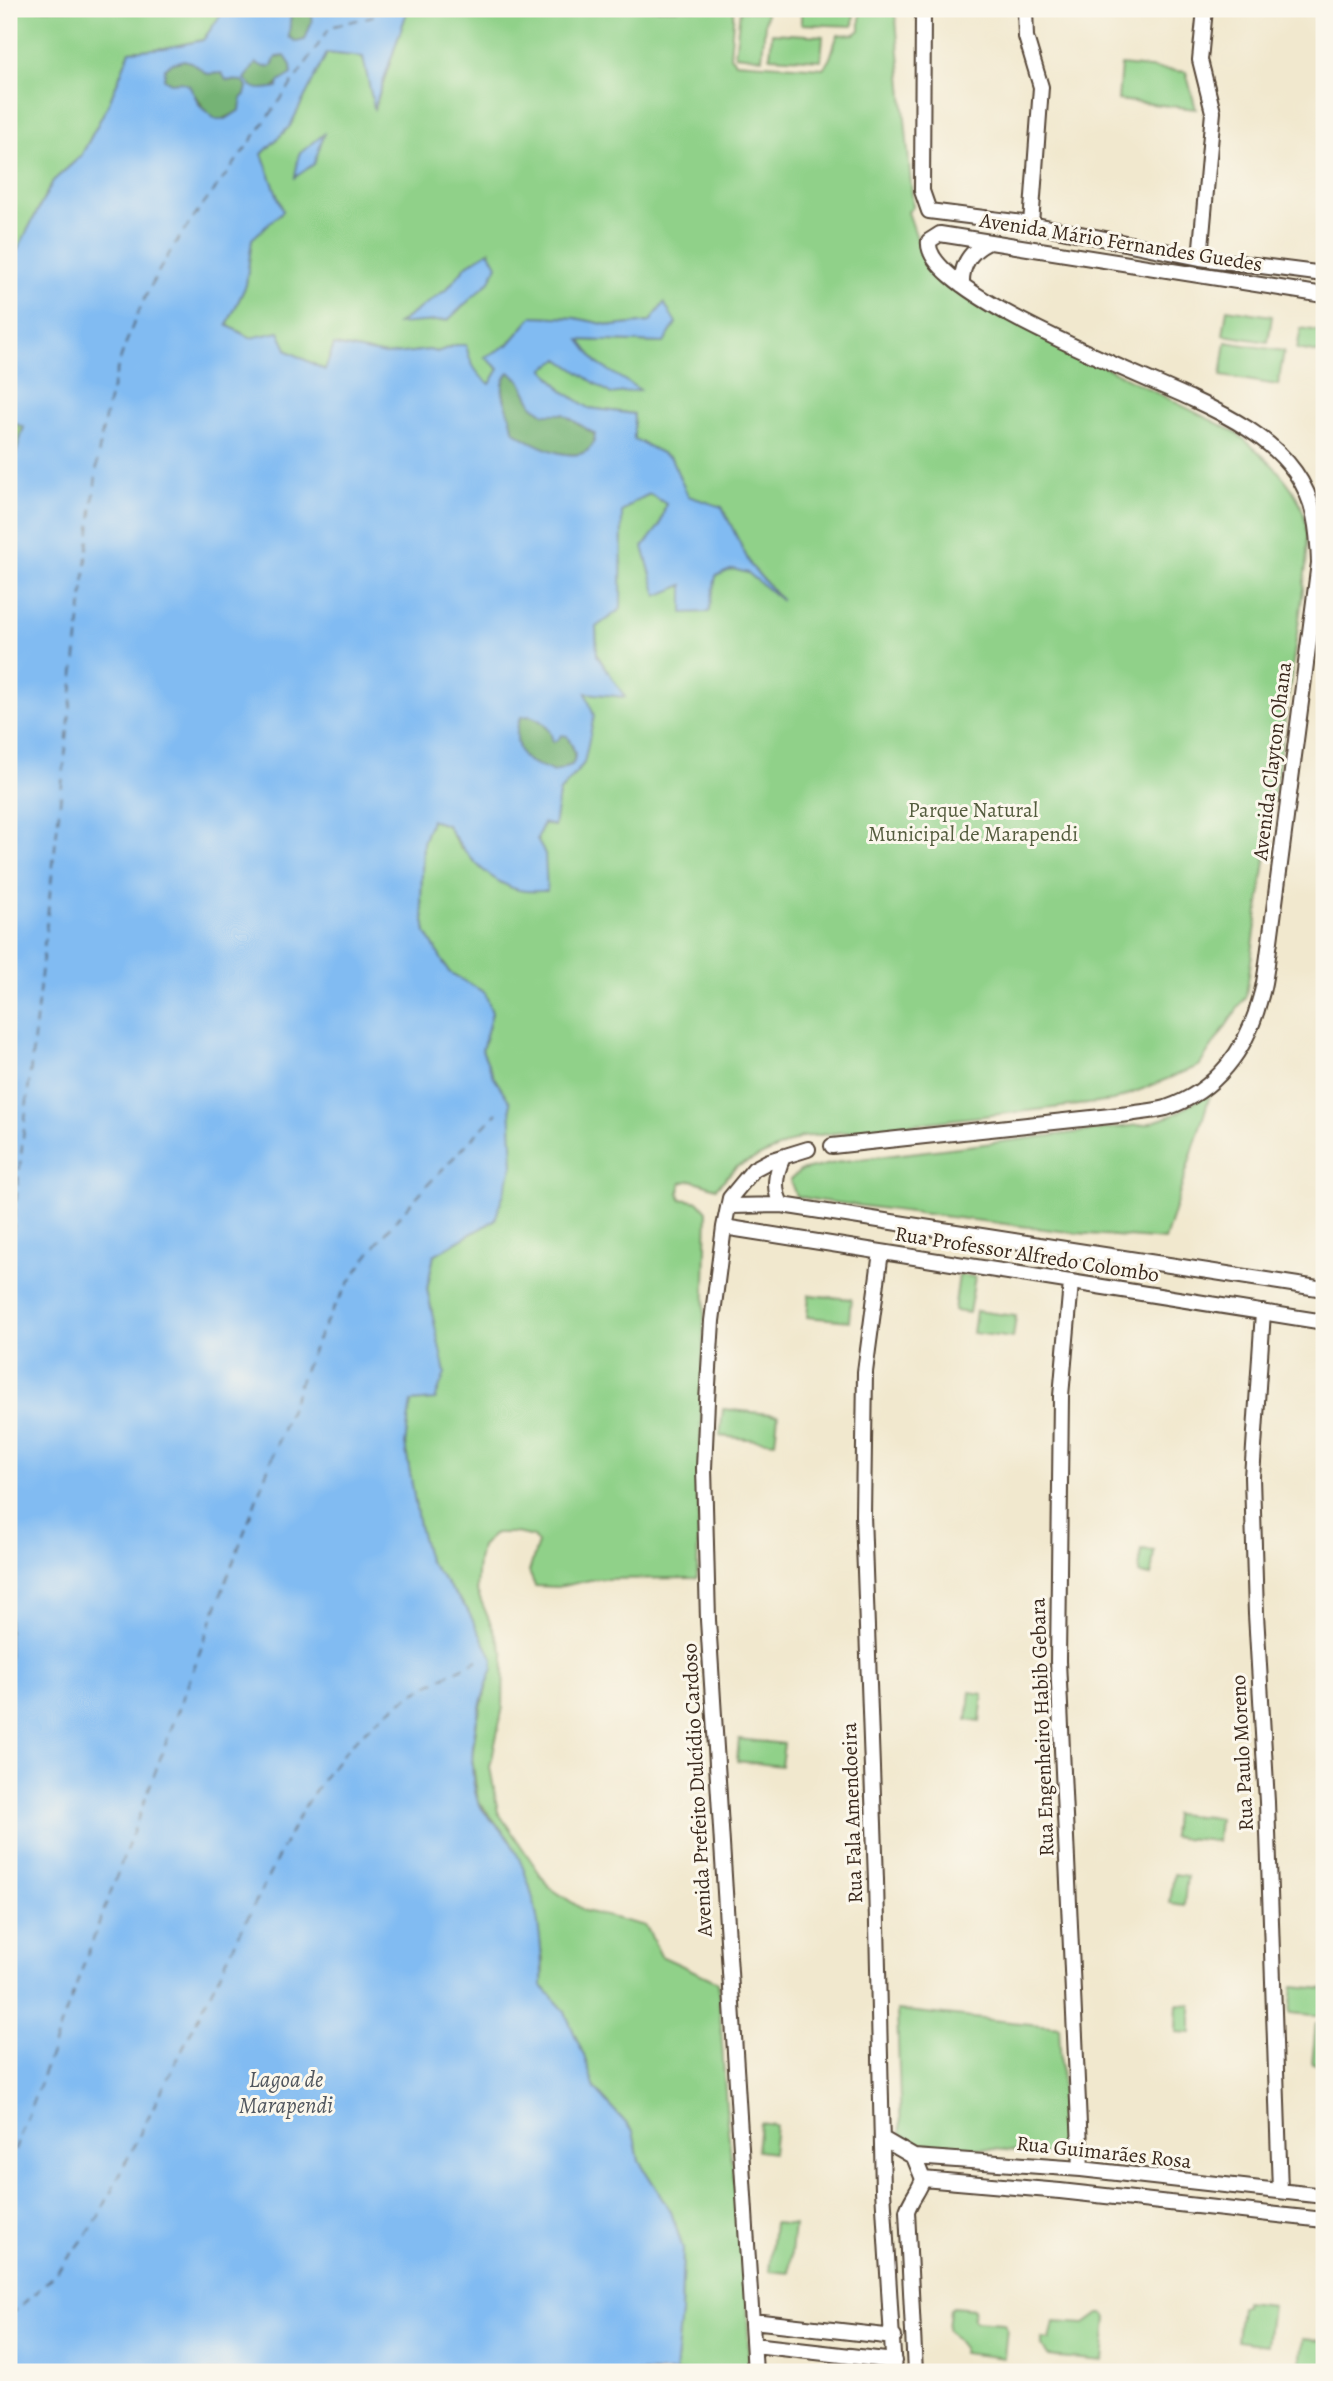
<svg xmlns="http://www.w3.org/2000/svg" width="1333" height="2381" viewBox="0 0 1333 2381" font-family="Alegreya,serif">
<style>
.green{fill:#90d189;stroke:#667e54;stroke-width:2;fill-rule:evenodd}
.forest{fill:#74b375;stroke:#586e4a;stroke-width:2}
.water{fill:#81bbf2;stroke:#5e7288;stroke-width:2;fill-rule:evenodd}
.lines{fill:none;stroke-linecap:round;stroke-linejoin:round}
.ferry{stroke:#50565e;stroke-width:2;stroke-dasharray:9 7;stroke-linecap:butt}
.minor-casing{stroke:#564638;stroke-width:18}
.minor{stroke:#fff;stroke-width:14}
.labels{text-anchor:middle;dominant-baseline:central;stroke-width:6;stroke-linejoin:round;paint-order:stroke}
.street-label{font-size:21px;fill:#3b2a1e;stroke:#fbf7ec}
.park-label{font-size:21px;fill:#545c3e;stroke:#fbf7ec}
.water-label{font-size:23px;font-style:italic;fill:#50565e;stroke:#fbf7ec}
</style>
<rect width="100%" height="100%" fill="#fbf7ec"/>
<filter id="ink" filterUnits="userSpaceOnUse"><feTurbulence type="fractalNoise" baseFrequency=".0143" numOctaves="2"/><feDisplacementMap in="SourceGraphic" scale="14" xChannelSelector="R" yChannelSelector="G"/><feConvolveMatrix kernelMatrix="1 2 1 2 8 2 1 2 1" color-interpolation-filters="sRGB"/></filter>
<filter id="wash" filterUnits="userSpaceOnUse"><feTurbulence type="fractalNoise" baseFrequency=".00686" numOctaves="4" result="noise"/><feDisplacementMap in="SourceGraphic" scale="28" xChannelSelector="R" yChannelSelector="G"/><feGaussianBlur stdDeviation="1.57" result="paint"/><feColorMatrix in="noise" values="0 0 0 0 0 0 0 0 0 0 0 0 0 0 0 0 0 1.4 0 .05"/><feComposite in="paint" operator="in"/></filter>
<g filter="url(#wash)">
<rect width="100%" height="100%" fill="#f1e8ce"/>
<!-- green -->
<path class="green" d="M9,9H225L203,40L165,48L130,51L109,103L81,156L53,181L9,266Z
M408,9H734L730,56L735,62L823,68C833,58 832,47 838,35L855,34L860,30V9H895L913,206L908,212L928,270L963,296L1235,432C1264,456 1300,485 1306,524C1310,550 1304,579 1301,605L1246,996L1199,1066L1113,1101L802,1137L736,1167L716,1188L692,1180L681,1183L679,1192L681,1199L699,1202L707,1211L697,1578L595,1579L558,1587L535,1586L529,1572L538,1543L533,1537L516,1533H495L481,1546L478,1561L476,1589L504,1655L503,1707L490,1767L498,1812L549,1887L585,1911L646,1926L661,1956L718,1982L727,2122L747,2290L749,2372H675L681,2313L683,2249L671,2212L639,2161L633,2131L595,2089L584,2056L564,2010L542,1986L543,1961L535,1906L526,1877L510,1840L478,1801L472,1758L477,1721L491,1671L467,1609L428,1560L419,1526L405,1444L411,1401L432,1312L427,1289L434,1255L495,1220L507,1098L493,1076L482,1050L492,1013L485,993L449,972L426,933L421,900L423,843L431,820L447,825L460,848L545,854L537,840L543,823L554,826L559,793L584,763L586,692L624,697L597,655L596,627L622,512L635,501L649,494L666,503L660,525L684,585L733,569L748,573L778,596L751,566L722,507L687,496L671,458L634,439V414L589,408L563,391L543,368L559,359L638,390L598,364L579,340L664,343V304L651,322L614,326L575,318L533,316L508,345L486,357L499,369L490,384L481,378L456,345L437,352L429,350L386,355L334,345L325,370C293,354 258,343 227,325L246,285L252,238L283,211L262,154L290,126L327,53L363,57L375,107ZM489,251L462,305L448,320L399,323L447,289L467,265Z
M801,9H854L853,26L801,24Z
M740,10L766,12L762,58L735,55Z
M772,33L823,36L821,60L770,57Z
M1121,65L1186,72L1196,109L1118,100Z
M1227,309L1272,316L1268,342L1223,335Z
M1301,328L1324,332V354L1297,349Z
M1226,342L1284,351L1278,385L1221,376Z
M1211,1092L1165,1240L1076,1233L823,1201L796,1196L790,1180L800,1171L844,1161L1147,1124L1173,1115Z
M959,1275L975,1277L969,1313L954,1311Z
M809,1295L851,1299L849,1321L807,1317Z
M976,1311L1016,1316L1013,1338L973,1333Z
M723,1409L778,1415L775,1442L720,1436Z
M1141,1550L1154,1551L1151,1576L1139,1574Z
M970,1692L983,1694L980,1722L967,1720Z
M739,1739L784,1744L781,1766L737,1761Z
M1174,1814L1219,1818L1217,1841L1172,1837Z
M1174,1874L1187,1876L1184,1905L1170,1903Z
M1293,1986L1324,1989V2016L1290,2013Z
M1177,2004L1191,2005V2033L1176,2032Z
M897,2010L1059,2027L1065,2145L1057,2154L917,2143L901,2134Z
M1316,2023L1324,2024V2065L1312,2064Z
M760,2123L776,2125L773,2153L757,2151Z
M774,2223L794,2225L789,2273L769,2271Z
M1245,2302L1272,2305L1267,2345L1237,2341L1241,2306H1245Z
M953,2307L974,2309L973,2319L975,2321L1003,2323L1007,2328L1004,2358L962,2353L963,2348L948,2329L950,2309Z
M1099,2314H1103L1107,2318L1103,2361L1048,2356L1042,2346V2339L1050,2340L1054,2322L1085,2324Z
M1303,2339L1324,2341V2372H1306L1300,2365Z"/>
<!-- forest -->
<path class="forest" d="M291,9H312V21L305,40L297,42L289,37Z
M285,56L291,65L292,74C276,87 261,101 245,79L256,62Z
M184,60L193,63L207,74L222,73L226,80L243,81L247,87L245,95L242,97L240,110C214,127 212,120 197,98C193,92 186,87 181,82L171,83L164,79L165,68L173,63Z
M509,372L520,380L533,406L545,414H563L595,435C592,474 530,445 513,430C512,410 494,391 509,372Z
M14,423L25,427L9,477V428Z
M530,715L540,720L552,734L566,735C572,746 578,754 572,765L553,772C545,767 540,767 532,763C515,756 514,731 521,717Z"/>
<!-- water -->
<path class="water" d="M225,9H291L289,37L297,42L305,40L312,21V9H408L374,108L363,57L327,53L290,126L262,154L283,211L252,239L246,285L227,325L250,338L279,332L288,351L325,370L334,345L386,355L429,350L437,352L456,345H466C470,362 475,374 490,384L499,369L485,357L508,345L533,316L575,318L613,326L650,322L664,303L676,323L664,343L580,340L598,364L640,390L611,394L559,359L544,369L563,391L589,408L634,414V439L671,458L688,496L722,507L751,566L782,601L748,573L733,569L716,576L709,612L683,613V585L657,596L643,547L660,525L666,504L650,494L635,501L622,512L621,609L596,627L597,655L625,697L586,693L594,716L584,763L559,793L554,826L543,823L537,840L545,854L547,891C538,891 528,892 519,890C486,881 463,852 447,825L431,820L423,843L421,900L426,933L449,972L485,993L492,1013L482,1050L493,1076L510,1102L513,1165L495,1220L434,1255L427,1289L445,1373L435,1400L411,1402L405,1444L419,1526L428,1560L467,1609L493,1659V1668C477,1707 465,1758 477,1799C482,1815 502,1827 510,1841C535,1884 543,1937 542,1986L564,2010L584,2056L595,2089L633,2131L639,2161L671,2212L683,2249L681,2313L675,2372H9V477L24,427L14,423L9,428V266L53,181L81,156L109,103L130,51L165,48L203,40ZM285,56L291,65L292,74L279,82L278,87C263,89 255,93 245,79L256,63L264,67L272,66L276,57ZM184,60L193,63L207,74L222,73L226,80L243,81L247,87L245,95L242,97L240,110L226,119H215L200,106L189,85L181,82L171,83L164,79L165,68L173,63ZM509,372L520,380L533,406L545,414H563L595,434C593,475 530,445 513,430C512,410 493,391 509,372ZM530,716C544,721 550,728 553,742L558,740L561,735L567,736C572,746 579,754 572,765L553,772C545,767 540,767 532,763C515,756 514,731 521,717Z
M324,134L314,164L295,177L299,154Z
M489,251L497,265L490,281L448,320L398,324L447,289L467,265Z"/>
<g class="lines">
<!-- ferry -->
<path class="ferry" d="M9,1265L98,457C107,398 122,343 149,290C169,248 198,212 226,175C262,126 297,78 330,27L377,15L380,9
M9,2166L304,1371C348,1259 416,1197 497,1113
M9,2315C44,2288 72,2257 97,2220L294,1825C322,1774 358,1730 407,1698C429,1683 454,1672 478,1660"/>
</g>
</g>
<g filter="url(#ink)">
<g class="lines">
<!-- minor casing -->
<g class="minor-casing">
<path id="minor" d="M923,9L922,191L929,211L1031,224L1200,258L1324,274
M1025,9L1026,37L1041,87L1031,224
M1200,258L1213,112L1200,60L1205,9
M962,285C961,266 969,252 987,243
M832,1146L1129,1114C1141,1112 1154,1111 1166,1108C1216,1091 1247,1050 1260,999C1266,981 1267,960 1270,941L1319,563C1318,530 1315,500 1295,472C1271,438 1229,416 1192,399C1149,378 922,292 929,241L940,234L1324,295
M782,1205C772,1189 776,1173 783,1157
M729,1206L782,1205L1324,1289
M724,1227L1324,1322
M881,1252L865,1372L863,1515L876,1880L883,2190L894,2372
M1071,1283L1061,1396L1058,1661L1081,2169
M1263,1312L1252,1477L1256,1614L1267,1802L1280,2191
M883,2139L914,2157L1081,2169L1324,2196
M914,2157L923,2179C919,2191 911,2199 907,2211L915,2372
M923,2179L1060,2191L1324,2220
M753,2321L894,2337
M754,2345L894,2361
M755,2372L708,1620L704,1468L707,1401L712,1321L724,1227L730,1198L754,1169L769,1161L808,1149"/>
</g>
<!-- minor -->
<use href="#minor" class="minor"/>
</g>
</g>
<g class="labels">
<!-- street labels -->
<g class="street-label">
<text transform="translate(1121 242) rotate(9)">Avenida Mário Fernandes Guedes</text>
<text transform="translate(1272 761) rotate(-83)">Avenida Clayton Ohana</text>
<text transform="translate(1027 1254) rotate(9)">Rua Professor Alfredo Colombo</text>
<text transform="translate(1042 1727) rotate(-92)">Rua Engenheiro Habib Gebara</text>
<text transform="translate(1242 1753) rotate(-93)">Rua Paulo Moreno</text>
<text transform="translate(697 1790) rotate(-93)">Avenida Prefeito Dulcídio Cardoso</text>
<text transform="translate(852 1813) rotate(-92)">Rua Fala Amendoeira</text>
<text transform="translate(1104 2152) rotate(6)">Rua Guimarães Rosa</text>
</g>
<!-- park labels -->
<g class="park-label">
<text x="973" y="810">Parque Natural<tspan x="973" dy="24">Municipal de Marapendi</tspan></text>
</g>
<!-- water labels -->
<g class="water-label">
<text x="286" y="2079">Lagoa de<tspan x="286" dy="26">Marapendi</tspan></text>
</g>
</g>
<!-- margin -->
<rect width="1333" height="2381" fill="none" stroke="#fbf7ec" stroke-width="35"/>
</svg>
